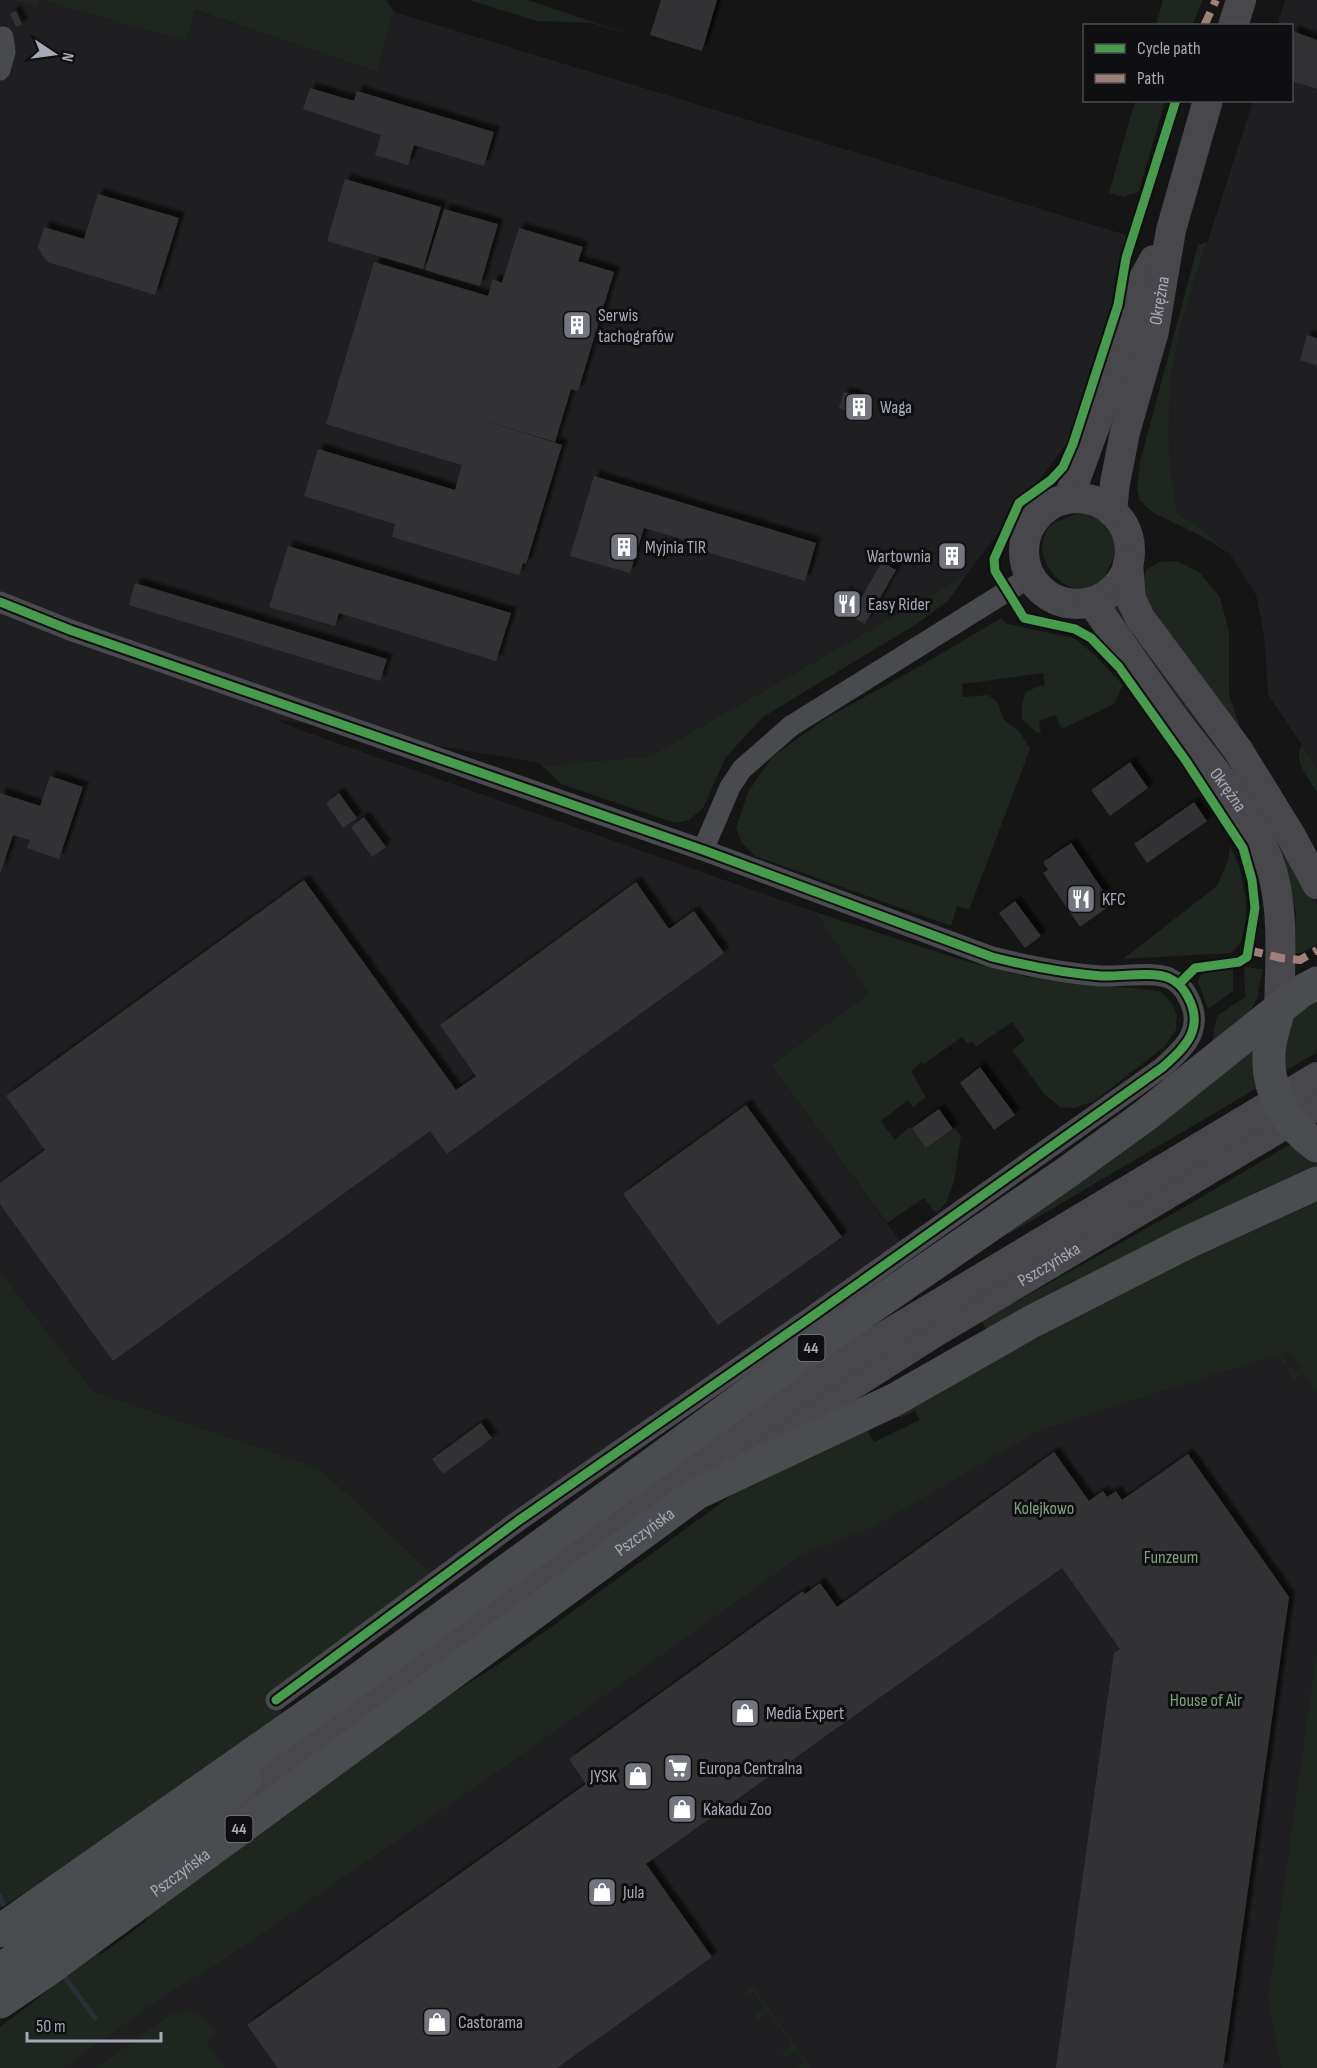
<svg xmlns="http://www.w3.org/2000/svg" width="1317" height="2068" viewBox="0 0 1317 2068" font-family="'Sofia Sans Condensed',sans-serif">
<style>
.built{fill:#1f1f21}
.green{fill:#1f251f}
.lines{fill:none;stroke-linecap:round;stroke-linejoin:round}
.stream{stroke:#292f36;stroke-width:5}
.building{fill:#333334;filter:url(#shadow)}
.street{stroke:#494a4e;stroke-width:21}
.secondary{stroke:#48484c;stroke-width:30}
.primary{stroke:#4b4c50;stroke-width:33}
.quiet{stroke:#9e8076;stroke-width:8;stroke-dasharray:15 8;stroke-linecap:butt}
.cycleway-casing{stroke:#0f0f11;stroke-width:13}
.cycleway{stroke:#469c4c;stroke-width:9}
.labels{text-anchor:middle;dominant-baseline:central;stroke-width:6;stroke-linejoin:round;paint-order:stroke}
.shield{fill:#0f0f11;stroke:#797c84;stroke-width:1.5}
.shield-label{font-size:16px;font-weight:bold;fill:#a6aab6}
.street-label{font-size:18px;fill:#a6aab6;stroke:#0f0f11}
.poi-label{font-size:18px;fill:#a6aab6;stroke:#0f0f11;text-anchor:start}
.park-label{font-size:18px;fill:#7ea081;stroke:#0f0f11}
</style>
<defs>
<filter id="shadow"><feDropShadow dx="5.5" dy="-5.5" stdDeviation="1.5" flood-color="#0009"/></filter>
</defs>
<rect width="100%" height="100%" fill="#151515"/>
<!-- built -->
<path class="built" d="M0,0H11L36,8L39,0L186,40L194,10L377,72L394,12L1133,237L1081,425L967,574L650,756L552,765L275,719L303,731L815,912L869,993L771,1065L901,1243L436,1578L321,1469L93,1391L0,1271Z
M1285,0H1317V768L1268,694L1264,634L1256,595L1230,554L1204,530L1177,513L1169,456L1170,382L1182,321L1253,101L1292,100V26L1277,25Z
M1317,1274V1933L1297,2068H0L371,1778Z"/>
<!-- green -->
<path class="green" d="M11,0H386L394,12L377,72L195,10L186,41L40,0L37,8Z
M469,0H528L643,39L592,23L537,21Z
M1163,0H1203L1192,25H1156Z
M1135,101H1165L1139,191L1124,197L1109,193Z
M1207,242L1182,321L1170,382L1169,456L1177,513L1204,530L1230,554L1205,538L1152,512L1140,501L1137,489L1140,462L1198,245Z
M1083,506C1105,512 1124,534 1114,557C1110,567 1104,573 1104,584C1080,609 1027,565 1046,532C1056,515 1071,523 1083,506Z
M1177,561L1199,572L1220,597L1229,632V695L1243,734L1145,607L1142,583L1146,570L1159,562Z
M967,574L948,601L918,623L763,717L726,757L703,808L689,820L675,823L561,784L539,763L552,765L650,756Z
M1117,599L1264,809L1317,904V944L1302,953H1294L1296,913L1283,859L1109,605Z
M1001,618L1007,624L1074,638L1096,656L1123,685L1114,704L1062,729L1055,715L1039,721L1041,732L1037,733L1022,719V705L1025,693L1036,687L1045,685L1043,673L962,684L963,697L988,695L997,701L1004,720L1020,732L1030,749L969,910L957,906L951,926L755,856L742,843L736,828L748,792L772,757L825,719L922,665Z
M1302,745L1317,768V792C1309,778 1292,761 1302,745Z
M1230,845L1240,869L1246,900V919L1241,943L1231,953L1123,959L1217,886L1228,860Z
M815,912L965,961L1028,977L1160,991L1171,1002L1177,1015L1176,1030L1165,1046L1093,1102L1074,1108L1060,1107L1044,1094L1012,1050L1025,1040L1012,1022L976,1047L972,1042L968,1044L962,1037L924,1064L922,1062L911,1071L926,1097L913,1107L908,1100L881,1121L895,1140L909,1127L912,1128L926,1147L955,1128L961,1136L954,1182L946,1203L936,1213L924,1198L887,1223L771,1065L869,993Z
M1233,967V991L1208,1009L1198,982C1205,963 1216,968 1233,967Z
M1244,967L1263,969L1257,998L1248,1015L1211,1047L1217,1016L1245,997Z
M1317,1002V1052L1286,1071C1282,1052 1285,1026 1300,1012C1305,1008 1312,1005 1317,1002Z
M1257,1044V1088L1009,1234L1005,1229Z
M1292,1143L1317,1158V1169L987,1331L982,1321L1186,1206Z
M1317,1196V1392L1304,1373L1294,1380L1286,1368L1289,1366L1295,1374L1302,1369L1289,1351L1281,1354L1287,1362L1284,1365L1276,1355L1040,1430L873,1527L800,1556L510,1763L213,1967L173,1990L63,2068H0V2027L32,2003L87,1957L103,1953L144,1923L160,1900L429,1708L493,1668L551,1627L743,1487L867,1429L874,1442L920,1420L915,1411L902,1417H898L900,1404L1092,1304Z
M0,1271L93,1391L321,1469L436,1578L268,1694L285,1717L33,1888L0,1908Z
M1317,1650V2068H1281L1268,1999Z
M753,1986L811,2068H795L804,2062L796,2051L785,2058L781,2053L792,2045L769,2013L758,2020L754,2015L764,2007L753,1991L742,1999V1996Z
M187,2011C202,2012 209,2022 217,2034L206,2042L225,2068H96L172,2014Z"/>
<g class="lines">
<!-- stream -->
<path class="stream" d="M0,1896L3,1904
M66,1979L95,2018"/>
</g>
<!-- building -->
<path class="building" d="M661,0H717L702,51L650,35Z
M16,11L22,24L16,27L10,14Z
M1292,31L1317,40V89L1292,81Z
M310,88L354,101L357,91L494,132L484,166L414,145L408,165L375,155L381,135L303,109Z
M345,179L441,207L423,269L327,241Z
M98,194L179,218L155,295L48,262L42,255L38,247L44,227L84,239Z
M444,209L498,224L480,286L425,270Z
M519,228L583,247L578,261L614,272L578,391L571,389L555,442L470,416L562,445L526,564L523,563L519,575L392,537L395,524L304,496L318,449L455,490L462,465L326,424L374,262L488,296L493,279L502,283Z
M1307,335L1317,338V366L1300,360Z
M844,392L857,396L856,399L865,402L859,422L850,419L852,412L839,408Z
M594,476L816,543L805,581L683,545L685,540L644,528L630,573L570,556Z
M288,546L511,613L496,661L339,613L335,626L269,607Z
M948,547L960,551L956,565L944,562Z
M882,562L896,570L865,624L836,607L845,592L860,600Z
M135,583L387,659L380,681L129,605Z
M1130,762L1148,788L1110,816L1091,790Z
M50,776L83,787L59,859L27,848L30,840L13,835L0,874V793L40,806Z
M339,793L357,818L343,828L326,803Z
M1194,802L1207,821L1147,863L1134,844Z
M364,817L386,847L372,857L351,827Z
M1071,843L1112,904L1080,927L1043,873L1048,870L1043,862Z
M304,880L456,1090L476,1076L440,1025L636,882L669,929L694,911L724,953L447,1154L430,1131L113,1361L0,1204V1183L45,1150L6,1096Z
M1015,901L1041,936L1025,948L999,913Z
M980,1067L1015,1115L994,1130L960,1083Z
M746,1105L842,1237L718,1325L623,1194Z
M939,1109L953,1129L926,1148L912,1128Z
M481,1423L492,1438L443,1474L432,1459Z
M1054,1452L1089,1501L1103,1491L1107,1497L1116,1491L1122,1500L1188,1454L1289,1597L1223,2068H1056L1114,1653L1120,1649L1062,1568L646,1864L712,1957L557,2068H278L247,2025L586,1784L569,1759L803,1591L805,1594L820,1583L837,1607Z"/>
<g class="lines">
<!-- street -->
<path class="street" d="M0,70L5,52L3,37
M0,602L70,630L703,850L992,957C1028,966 1063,973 1101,976C1120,977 1152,971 1169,978C1178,982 1184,989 1188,997C1205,1029 1185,1047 1163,1067L807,1320L518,1521L276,1700
M703,850L730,787L742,769L791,726L1030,577"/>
<!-- secondary -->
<g class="secondary">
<path d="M1233,26L1241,0"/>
<path d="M1069,497L1117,365L1144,278L1154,260"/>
<circle cx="1077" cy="551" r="53"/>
<path id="s1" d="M1112,511L1115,483L1125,432L1154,331L1171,230L1208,100"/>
<path d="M1128,564L1131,599L1140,618L1238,750L1291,836L1317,884"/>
<path id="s2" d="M1092,602C1121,643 1149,685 1179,725C1209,765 1245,805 1265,852C1286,898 1280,961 1279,1010"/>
<path id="s3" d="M741,1462L814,1409L935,1332L1317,1105"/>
<path d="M229,1806L664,1488L855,1354L1317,1077"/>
</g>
<!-- primary -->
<g class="primary">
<path d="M1279,1010C1275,1024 1269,1040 1269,1055C1267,1092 1287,1125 1317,1146"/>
<path d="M0,1931L345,1689L796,1359L1066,1173L1146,1115L1300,992L1317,983"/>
<path d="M0,1970L178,1843L245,1778"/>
<path id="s4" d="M0,2002L46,1971L697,1493L894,1400L1031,1322L1186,1243L1317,1183"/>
</g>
<!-- quiet -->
<path class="quiet" d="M1204,26L1216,0
M1248,950L1281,958L1300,960L1317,950"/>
<!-- cycleway casing -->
<g class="cycleway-casing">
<path id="cycleway" d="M1176,100L1126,258L1118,305L1073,444L1063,467L1051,480L1019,503L994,559L995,571L1024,618L1075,629L1091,638L1119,667L1186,761L1243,848L1252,880L1255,908L1247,957L1239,962L1195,968L1179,984
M0,602L70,630L703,850L992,957C1028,966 1063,973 1101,976C1120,977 1152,971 1169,978C1178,982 1184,989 1188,997C1205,1029 1185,1047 1163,1067L807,1320L518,1521L276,1700"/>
</g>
<!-- cycleway -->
<use href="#cycleway" class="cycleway"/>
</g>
<!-- icons -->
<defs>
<g id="building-square" transform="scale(1.5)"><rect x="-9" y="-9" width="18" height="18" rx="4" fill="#73767e" stroke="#0f0f11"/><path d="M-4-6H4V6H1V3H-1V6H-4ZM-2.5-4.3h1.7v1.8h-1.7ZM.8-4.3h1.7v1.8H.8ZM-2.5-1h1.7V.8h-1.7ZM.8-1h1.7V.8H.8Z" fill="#fff"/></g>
<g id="restaurant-square" transform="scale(1.5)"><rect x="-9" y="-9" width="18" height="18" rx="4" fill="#73767e" stroke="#0f0f11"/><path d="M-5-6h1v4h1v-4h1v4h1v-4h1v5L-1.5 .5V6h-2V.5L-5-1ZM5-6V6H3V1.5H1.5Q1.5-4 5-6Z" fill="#fff"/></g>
<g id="shop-square" transform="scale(1.5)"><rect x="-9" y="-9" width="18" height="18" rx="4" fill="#73767e" stroke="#0f0f11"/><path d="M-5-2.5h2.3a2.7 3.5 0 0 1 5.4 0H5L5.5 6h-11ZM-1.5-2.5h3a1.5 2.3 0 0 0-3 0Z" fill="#fff"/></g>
<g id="supermarket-square" transform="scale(1.5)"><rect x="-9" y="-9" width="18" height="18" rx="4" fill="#73767e" stroke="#0f0f11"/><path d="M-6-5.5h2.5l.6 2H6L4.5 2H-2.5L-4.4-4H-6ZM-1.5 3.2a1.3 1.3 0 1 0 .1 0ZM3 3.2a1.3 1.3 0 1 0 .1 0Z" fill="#fff"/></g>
</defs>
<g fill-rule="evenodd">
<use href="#building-square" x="577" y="325"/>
<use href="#building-square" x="859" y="407"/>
<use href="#building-square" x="624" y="547"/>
<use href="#building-square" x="952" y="556"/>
<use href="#restaurant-square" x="847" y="604"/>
<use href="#restaurant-square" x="1081" y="899"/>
<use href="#shop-square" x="745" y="1713"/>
<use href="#supermarket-square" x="678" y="1768"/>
<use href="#shop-square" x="638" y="1776"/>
<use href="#shop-square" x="682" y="1809"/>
<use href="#shop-square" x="602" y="1892"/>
<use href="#shop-square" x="437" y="2022"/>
</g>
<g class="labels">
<!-- shield labels -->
<g class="shield">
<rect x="797.5" y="1335" width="27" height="26" rx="4.5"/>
<rect x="225.5" y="1816" width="27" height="26" rx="4.5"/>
</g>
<g class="shield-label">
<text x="811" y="1348">44</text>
<text x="239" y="1829">44</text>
</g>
<!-- street labels -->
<g class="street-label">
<text stroke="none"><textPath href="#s1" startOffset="216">Okrężna</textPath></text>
<text stroke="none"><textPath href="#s2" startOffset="232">Okrężna</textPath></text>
<text stroke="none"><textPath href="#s3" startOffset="366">Pszczyńska</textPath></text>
<text stroke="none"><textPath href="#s4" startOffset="798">Pszczyńska</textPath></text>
<text stroke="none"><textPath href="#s4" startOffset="222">Pszczyńska</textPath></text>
</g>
<!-- poi labels -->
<g class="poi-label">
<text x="598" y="315">Serwis<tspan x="598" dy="21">tachografów</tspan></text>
<text x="880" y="407">Waga</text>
<text x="645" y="547">Myjnia TIR</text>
<text x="931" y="556" text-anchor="end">Wartownia</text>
<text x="868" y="604">Easy Rider</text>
<text x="1102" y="899">KFC</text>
<text x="766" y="1713">Media Expert</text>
<text x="699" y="1768">Europa Centralna</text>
<text x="617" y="1776" text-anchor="end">JYSK</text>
<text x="703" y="1809">Kakadu Zoo</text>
<text x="623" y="1892">Jula</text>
<text x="458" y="2022">Castorama</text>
</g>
<!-- park labels -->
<g class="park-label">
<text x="1044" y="1508">Kolejkowo</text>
<text x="1171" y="1557">Funzeum</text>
<text x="1206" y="1700">House of Air</text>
</g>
</g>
<!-- legend -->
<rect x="1083" y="24" width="210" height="78" fill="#0f0f11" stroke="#4b4d53" stroke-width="1.5"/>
<rect x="1095" y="44" width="30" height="9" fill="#469c4c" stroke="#4b4d53" stroke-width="1.5"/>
<text x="1137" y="54" font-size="18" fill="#a6aab6">Cycle path</text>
<rect x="1095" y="74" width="30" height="9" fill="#9e8076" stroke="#4b4d53" stroke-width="1.5"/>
<text x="1137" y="84" font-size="18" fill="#a6aab6">Path</text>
<!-- north arrow -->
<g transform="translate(54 54) rotate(103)" stroke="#0f0f11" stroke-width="4.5" paint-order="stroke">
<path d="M0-4.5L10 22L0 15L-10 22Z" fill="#a6aab6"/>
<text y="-9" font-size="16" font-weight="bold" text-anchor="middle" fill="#a6aab6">N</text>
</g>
<!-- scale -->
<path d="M27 2032v9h134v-9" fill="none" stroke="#a6aab6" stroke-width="3"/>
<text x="36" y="2032" font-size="18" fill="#a6aab6" stroke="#0f0f11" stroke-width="4.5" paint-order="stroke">50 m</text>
</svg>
